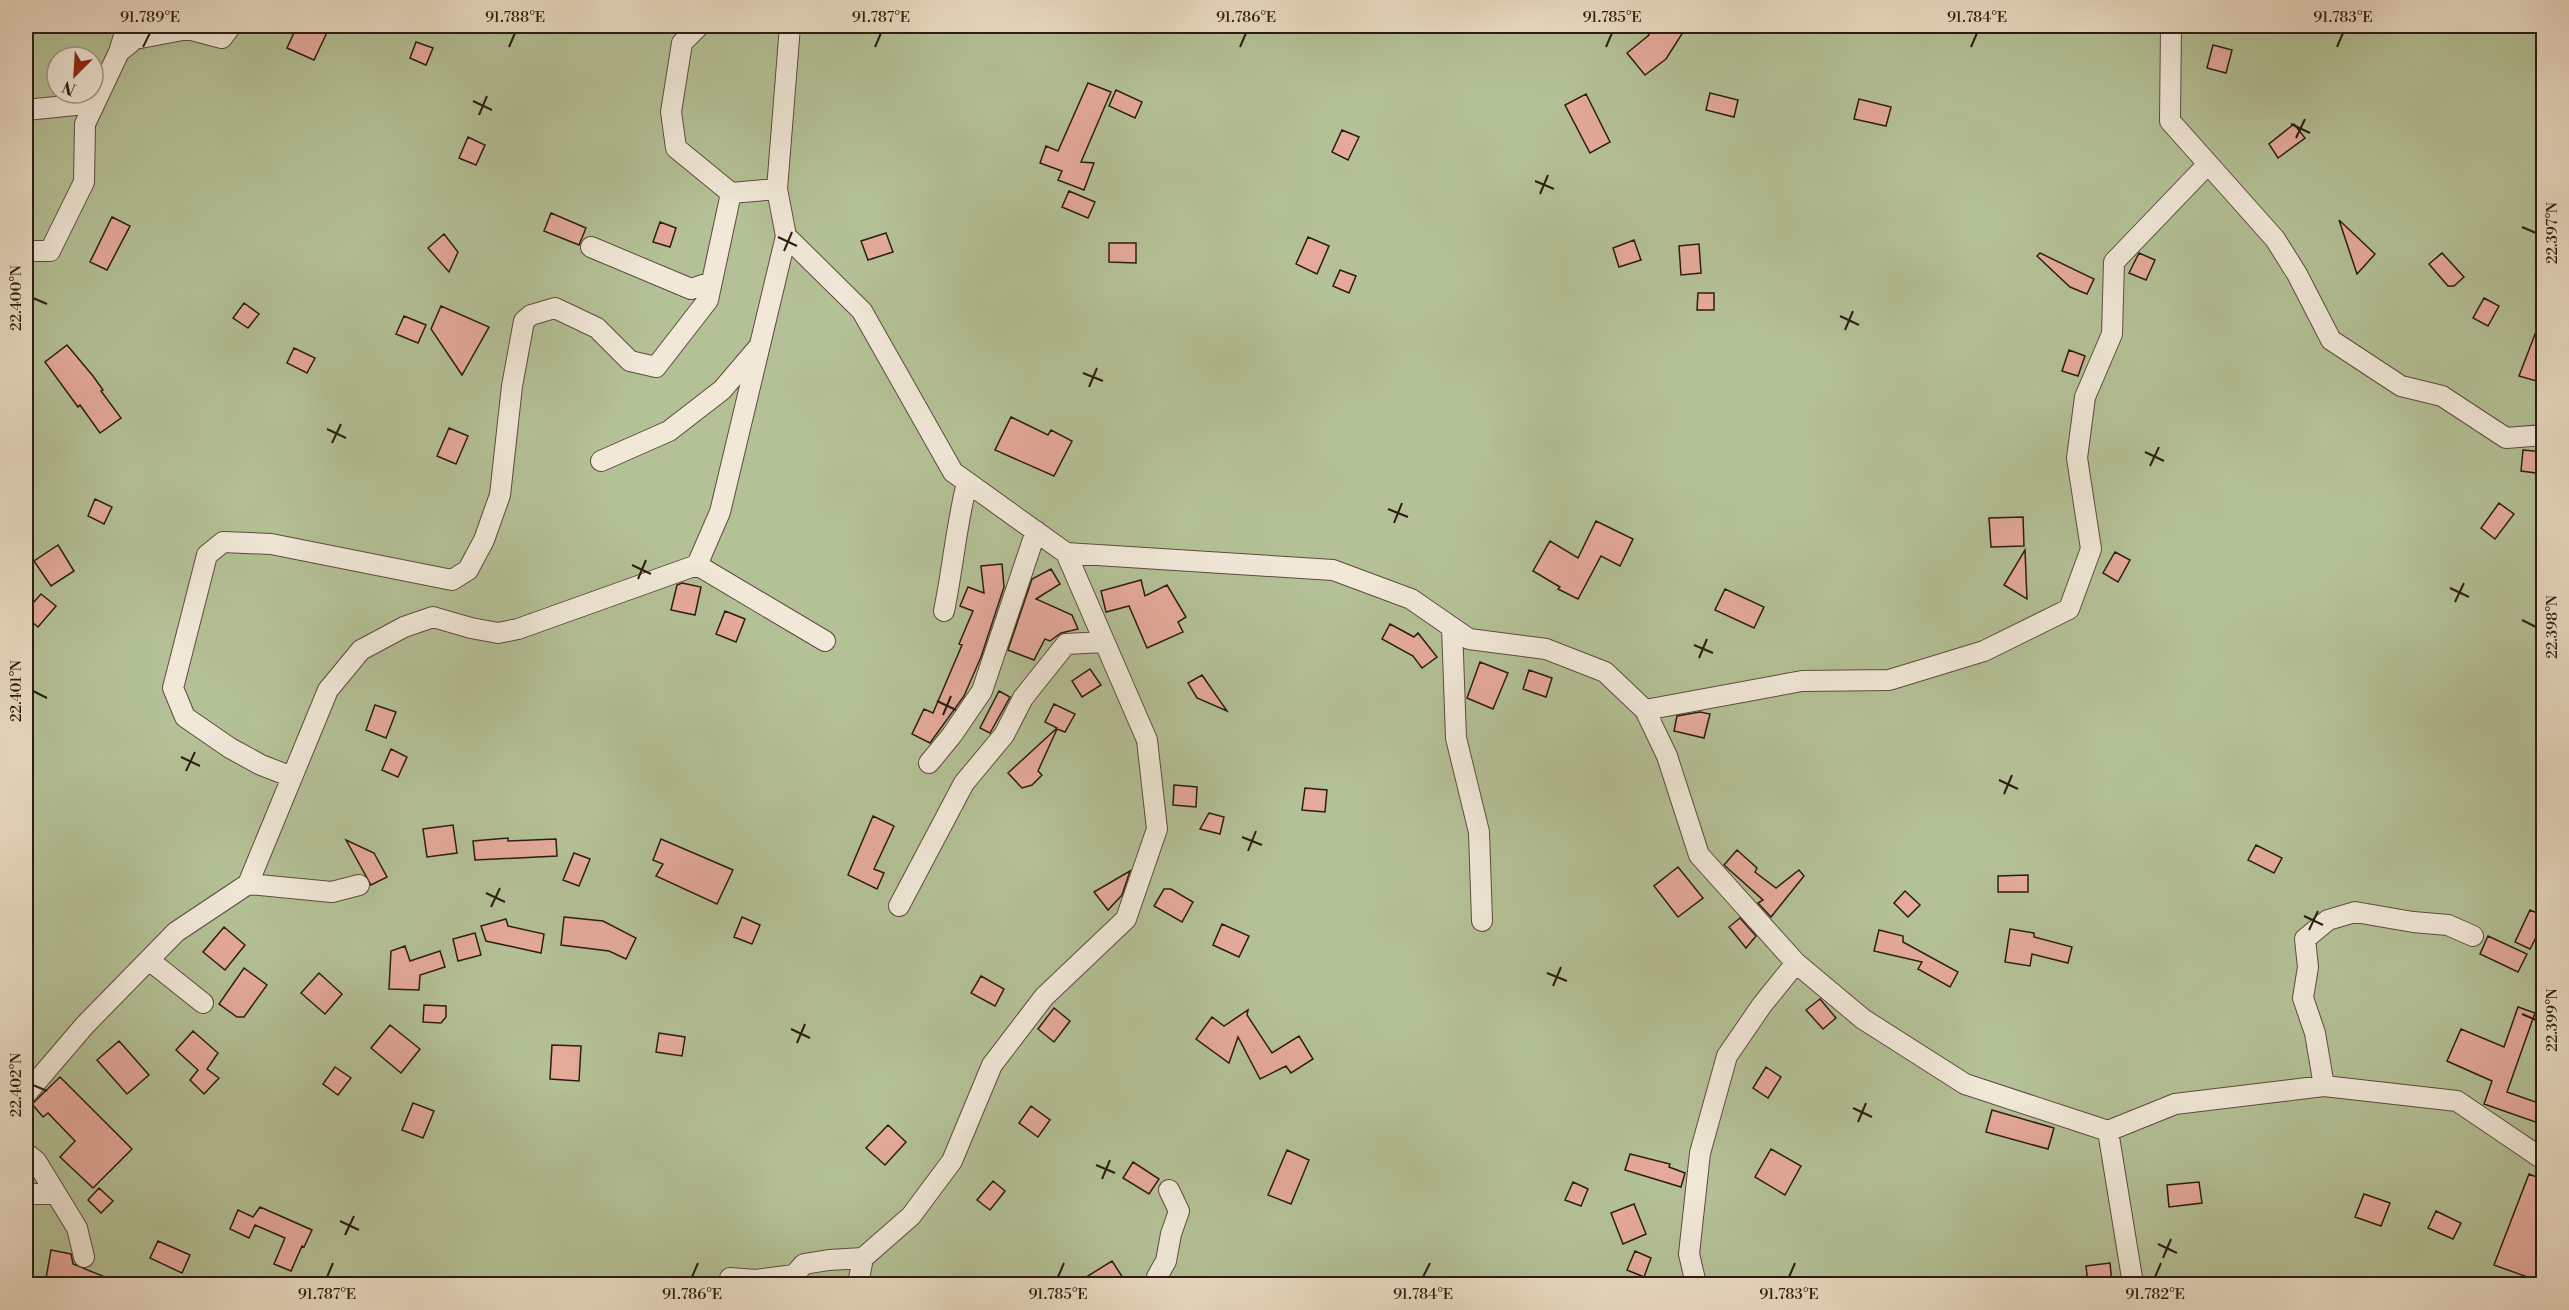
<svg xmlns="http://www.w3.org/2000/svg" width="2569" height="1310" viewBox="0 0 2569 1310" font-family="'Libre Bodoni',serif">
<style>
.green{fill:#b4c196;stroke:#706e54;stroke-width:1.5;fill-rule:evenodd}
.lines{fill:none;stroke-linecap:round;stroke-linejoin:round}
.stream{stroke:#6e7b78;stroke-width:7}
.building{fill:#e5aa9b;stroke:#2c1c12;stroke-width:1.5}
.street-casing{stroke:#5c4c3e;stroke-width:22}
.street{stroke:#f1e8d8;stroke-width:20}
.ticks{fill:none;stroke:#2c1c12;stroke-width:2}
.neatline{fill:none;stroke:#2c1c12;stroke-width:2}
.ticks-label{font-size:15px;text-anchor:middle;fill:#2c1c12}
</style>
<rect width="100%" height="100%" fill="#eadcc3"/>
<filter id="stains"><feTurbulence type="fractalNoise" baseFrequency=".00333" numOctaves="4"/><feColorMatrix values="0 0 0 0 .2 0 0 0 0 .09 0 0 0 0 .02 0 0 0 .5 -.17"/></filter>
<radialGradient id="worn" r=".72"><stop offset=".6" stop-color="#630" stop-opacity="0"/><stop offset="1" stop-color="#630" stop-opacity=".3"/></radialGradient>
<!-- green -->
<path class="green" d="M26,26H2543V1284H26ZM57,57H93V93H57Z"/>
<g class="lines">
<!-- stream -->
<path class="stream" d="M26,838V839"/>
</g>
<!-- building -->
<path class="building" d="M297,26H330L314,60L287,48Z
M1644,26H1687L1666,59L1645,75L1627,53L1649,35Z
M416,42L433,48L426,65L410,58Z
M2213,45L2232,50L2226,73L2207,68Z
M1088,83L1111,92L1081,162L1094,163L1084,190L1058,180L1062,171L1040,163L1046,146L1058,151Z
M1116,90L1142,102L1135,118L1109,106Z
M1710,93L1738,100L1734,117L1706,110Z
M1586,94L1610,142L1590,153L1565,105Z
M1859,99L1891,107L1886,126L1854,119Z
M2294,124L2305,138L2278,158L2269,144Z
M1342,130L1359,137L1348,160L1332,152Z
M468,137L485,145L476,165L459,158Z
M1069,191L1095,202L1088,218L1062,207Z
M551,213L586,228L579,245L544,231Z
M112,217L130,226L107,270L90,262Z
M2339,220L2375,254L2357,274Z
M660,222L676,228L670,247L653,242Z
M886,233L893,252L868,260L861,241Z
M444,234L458,252L449,272L428,248Z
M1308,237L1329,246L1317,274L1296,264Z
M1634,240L1641,260L1619,267L1613,248Z
M1109,243H1136V263L1109,262Z
M1699,244L1701,273L1681,275L1679,246Z
M2040,253L2094,279L2087,294L2070,287L2037,256Z
M2139,253L2155,260L2146,280L2129,273Z
M2442,253L2464,277L2454,286H2448L2429,264Z
M1340,270L1356,276L1349,293L1333,286Z
M1698,293H1714V310H1697Z
M2484,298L2499,306L2488,326L2473,318Z
M244,303L259,314L248,328L233,318Z
M441,306L489,327L462,375L431,329Z
M404,316L426,325L418,343L396,334Z
M2542,316L2544,317V383L2519,376Z
M67,345L93,376L103,390L101,391L121,418L100,433L80,405L78,407L45,362Z
M294,348L315,358L307,373L287,363Z
M2069,350L2085,356L2078,376L2062,371Z
M1011,417L1048,435L1051,430L1072,441L1054,476L995,450Z
M449,428L468,436L456,464L437,456Z
M2523,450L2544,452V474L2521,471Z
M95,499L112,507L104,524L88,516Z
M2499,503L2514,514L2495,539L2481,528Z
M2023,517L2024,546L1991,547L1989,518Z
M1596,521L1633,539L1620,566L1601,556L1578,599L1558,589L1560,587L1533,571L1550,541L1578,558Z
M58,545L74,571L51,586L34,561Z
M2025,550L2027,599L2004,585Z
M2115,552L2130,560L2118,582L2103,573Z
M1002,564L1004,587L981,657L964,696L930,743L912,734L924,709L933,713L962,645L959,644L973,611L960,606L968,587L984,593L981,566Z
M1051,569L1060,584L1036,599L1072,615L1078,629L1061,633L1050,641L1045,639L1034,660L1008,650L1032,579Z
M1141,580L1145,596L1167,585L1186,617L1178,622L1183,632L1147,648L1129,606L1106,612L1101,591Z
M682,583L701,587L695,615L671,610L677,585Z
M1725,589L1764,607L1754,628L1715,610Z
M41,594L56,606L38,627L26,617V611Z
M725,611L745,619L736,642L716,634Z
M1390,624L1414,637L1418,633L1437,657L1422,668L1413,656L1382,639Z
M1480,662L1508,673L1493,709L1467,698Z
M1090,669L1101,685L1082,697L1072,681Z
M1529,670L1552,678L1546,697L1523,689Z
M1202,675L1227,711L1197,698L1188,683Z
M999,691L1010,697L990,733L980,728Z
M1054,704L1075,714L1065,732L1057,729L1038,771L1042,775L1032,785L1022,788L1008,773L1057,728L1045,722Z
M375,705L396,712L386,738L366,730Z
M1700,712L1710,714L1704,738L1674,731L1677,716Z
M391,749L407,757L398,777L382,770Z
M1174,785L1197,787L1196,807L1173,805Z
M1305,788L1327,790L1325,812L1302,810Z
M1209,813L1224,817L1220,834L1200,829Z
M873,816L894,826L874,869L884,873L877,889L848,875Z
M453,825L457,853L427,857L423,829Z
M508,838V841L556,839L557,856L475,860L473,841Z
M661,839L733,870L717,904L656,876L663,864L653,860Z
M346,840L374,853L387,877L371,885Z
M2256,845L2282,858L2274,873L2248,860Z
M1737,850L1757,868L1755,872L1776,888L1799,870L1804,876L1771,917L1758,903L1763,900L1724,865Z
M574,853L590,859L579,886L563,880Z
M1678,867L1703,898L1678,917L1654,886Z
M1130,871L1122,895L1108,910L1094,892Z
M2028,875V892H1998V876Z
M1164,889H1171L1193,902L1182,922L1154,906Z
M1905,891L1920,905L1908,917L1894,903Z
M2530,910L2544,916V922L2530,949L2515,942Z
M564,917L603,921L636,938L626,959L609,951L561,945Z
M742,917L760,925L752,944L734,937Z
M1740,918L1756,936L1746,948L1729,927Z
M506,919L508,926L544,934L541,953L486,941L481,926Z
M1222,924L1249,936L1239,957L1213,945Z
M224,927L245,945L225,970L203,952Z
M2010,929L2034,933V937L2072,947L2068,963L2032,954L2030,966L2005,962Z
M1879,930L1903,936V942L1958,972L1950,987L1918,969L1922,962L1874,951Z
M475,933L481,955L458,961L453,939Z
M2488,936L2527,954L2518,972L2480,954Z
M405,946L410,961L440,951L445,967L420,975L419,990L389,989L391,951Z
M244,968L267,985L244,1017H237L219,1004Z
M319,973L342,994L325,1014L301,993Z
M981,976L1004,989L995,1006L971,993Z
M1820,999L1836,1018L1823,1029L1806,1010Z
M424,1005L446,1006V1017L441,1023L423,1022Z
M2518,1007L2535,1013L2507,1092L2544,1105V1125L2484,1104L2492,1081L2447,1061L2461,1029L2504,1047Z
M1054,1008L1070,1021L1054,1042L1038,1029Z
M1248,1010L1247,1015L1272,1053L1299,1036L1313,1059L1291,1073L1286,1066L1260,1079L1238,1037L1229,1063L1196,1039L1212,1017L1224,1026Z
M390,1025L420,1049L401,1073L371,1048Z
M193,1031L218,1053L207,1069L219,1078L204,1094L190,1080L198,1070L176,1050Z
M659,1033L685,1037L682,1056L656,1052Z
M119,1041L149,1075L127,1094L97,1060Z
M552,1045L581,1046L579,1081L550,1079Z
M335,1067L351,1078L338,1095L323,1084Z
M1766,1067L1781,1077L1768,1098L1753,1088Z
M60,1077L132,1149L93,1188L60,1157L75,1141L48,1113L43,1117L32,1104Z
M413,1103L434,1111L423,1138L402,1130Z
M1031,1106L1050,1120L1038,1137L1019,1123Z
M1992,1110L2054,1128L2048,1149L1986,1132Z
M888,1125L906,1142L885,1165L866,1148Z
M1771,1149L1801,1166L1785,1195L1755,1177Z
M1287,1150L1309,1160L1291,1204L1268,1195Z
M1630,1154L1670,1164L1669,1167L1685,1173L1681,1187L1625,1170Z
M1133,1162L1159,1179L1149,1194L1123,1178Z
M2529,1174L2544,1180V1283L2494,1265Z
M993,1181L1005,1191L990,1210L977,1200Z
M1573,1182L1588,1189L1581,1206L1565,1200Z
M2199,1182L2202,1203L2169,1207L2167,1185Z
M99,1188L113,1201L101,1213L88,1200Z
M2364,1194L2390,1203L2381,1226L2355,1217Z
M1634,1204L1646,1234L1623,1244L1611,1213Z
M260,1207L312,1230L304,1247L302,1246L291,1271L274,1264L285,1238L255,1225L249,1238L230,1229L238,1210L253,1217Z
M2436,1211L2461,1223L2453,1239L2428,1228Z
M158,1241L190,1255L182,1273L150,1258Z
M51,1250L71,1254L73,1264L122,1284H45Z
M1635,1251L1651,1258L1644,1277L1627,1270Z
M1112,1261L1127,1284H1075Z
M2110,1263L2112,1284H2088L2086,1266Z"/>
<g class="lines">
<!-- street casing -->
<g class="street-casing">
<path id="street" d="M699,26L682,43L671,112L676,148L731,193
M790,26L777,189L786,236L862,311L953,472L1066,553L1333,570L1411,599L1469,639L1546,649L1605,672L1645,710L1667,756L1699,855L1796,963L1863,1019L1965,1084L2108,1131L2133,1284
M2171,26L2170,121L2275,239L2297,274L2331,340L2401,386L2442,396L2506,438L2544,435
M119,52L135,39L188,29L222,38L231,26
M26,110L95,103
M591,247L691,289L712,282
M26,251H50L84,182L85,124L119,52L127,26
M601,461L669,431L722,390L757,349
M697,565L825,641
M944,611C953,568 956,526 967,483
M1452,627L1456,738L1479,832L1482,921
M1645,710L1802,681L1889,680L1984,651L2069,609L2091,549L2077,458L2085,397L2112,334L2114,262L2208,164
M929,763L952,735L982,691L1036,531
M292,777L261,765L230,748L185,717L173,688L207,555L223,542L271,544L452,580L468,570L484,540L500,495L512,386L524,321L531,315L555,308L597,328L630,361L656,367L708,300L731,193L777,189
M248,884L332,892L359,885
M899,906L964,783L1004,735L1023,698L1066,644L1104,642
M149,960L203,1003
M2324,1086L2315,1033L2303,998L2308,967L2305,939L2328,920L2355,912L2413,922L2448,925L2473,936
M26,1094L85,1025L176,932L248,884L328,690L361,650L404,627L433,617L471,628L498,633L518,629L697,565L720,512L786,236
M2108,1131L2175,1104L2324,1086L2457,1101L2544,1160
M26,1153L36,1161L77,1228L84,1257
M32,1194H56
M730,1278L756,1280L794,1275L804,1264L829,1260L863,1258L911,1216L952,1161L992,1065L1044,997L1126,919L1157,829L1147,740L1066,553
M858,1284L863,1258
M1156,1284L1157,1277L1166,1261L1171,1234L1179,1211L1169,1190
M1696,1284L1689,1254L1700,1153L1727,1056L1762,1005L1796,963"/>
</g>
<!-- street -->
<use href="#street" class="street"/>
</g>
<!-- ticks -->
<path class="ticks" d="M143,47L150,33M509,47L515,33M875,47L881,33M1240,47L1246,33M1606,47L1612,33M1971,47L1977,33M2337,47L2343,33M473,101L492,110M479,115L487,96M2291,124L2310,133M2296,138L2305,119M1535,181L1554,189M1540,194L1548,175M2522,227L2536,233M778,237L797,246M784,251L792,232M33,298L47,304M1840,316L1859,325M1845,330L1853,311M1083,373L1103,381M1089,387L1097,368M327,429L346,438M332,443L341,424M2145,452L2164,461M2150,466L2159,447M1388,509L1408,517M1394,523L1402,503M632,565L651,574M638,579L646,560M2450,588L2469,597M2455,602L2464,583M2522,620L2536,627M1694,645L1713,653M1699,658L1707,639M33,691L47,698M937,701L956,710M943,715L951,696M181,757L200,766M186,771L195,752M1999,780L2018,789M2004,794L2012,775M1242,837L1262,845M1248,851L1256,831M486,893L505,902M491,907L500,888M2304,916L2323,925M2309,930L2318,911M1547,973L1567,981M1553,986L1561,967M2522,1014L2536,1020M791,1029L810,1038M797,1043L805,1024M33,1085L47,1091M1853,1108L1872,1117M1858,1122L1866,1103M1096,1165L1115,1173M1102,1179L1110,1160M340,1221L359,1230M345,1235L354,1216M2158,1244L2177,1253M2163,1258L2171,1239M327,1277L333,1263M692,1277L698,1263M1058,1277L1064,1263M1423,1277L1430,1263M1789,1277L1795,1263M2155,1277L2161,1263"/>
<!-- margin -->
<rect width="2569" height="1310" fill="none" stroke="#eadcc3" stroke-width="66"/>
<!-- north arrow -->
<g transform="translate(75 75) rotate(204)"><circle r="28" fill="#f1e8d8" stroke="#a29689" stroke-width="1.5"/>
<path d="M0-4.5L10 22L0 15L-10 22Z" fill="#8f2418"/>
<text y="-9" font-size="16" font-weight="bold" text-anchor="middle" fill="#2c1c12">N</text>
</g>
<rect x="33" y="33" width="2503" height="1244" class="neatline"/>
<g class="ticks-label">
<text x="150" y="22">91.789°E</text>
<text x="515" y="22">91.788°E</text>
<text x="881" y="22">91.787°E</text>
<text x="1246" y="22">91.786°E</text>
<text x="1612" y="22">91.785°E</text>
<text x="1977" y="22">91.784°E</text>
<text x="2343" y="22">91.783°E</text>
<text transform="translate(2552 233) rotate(-90)" y="5">22.397°N</text>
<text transform="translate(16 298) rotate(-90)" y="5">22.400°N</text>
<text transform="translate(2552 627) rotate(-90)" y="5">22.398°N</text>
<text transform="translate(16 691) rotate(-90)" y="5">22.401°N</text>
<text transform="translate(2552 1020) rotate(-90)" y="5">22.399°N</text>
<text transform="translate(16 1085) rotate(-90)" y="5">22.402°N</text>
<text x="327" y="1299">91.787°E</text>
<text x="692" y="1299">91.786°E</text>
<text x="1058" y="1299">91.785°E</text>
<text x="1423" y="1299">91.784°E</text>
<text x="1789" y="1299">91.783°E</text>
<text x="2155" y="1299">91.782°E</text>
</g>
<rect width="100%" height="100%" filter="url(#stains)"/>
<rect width="100%" height="100%" fill="url(#worn)"/>
</svg>
